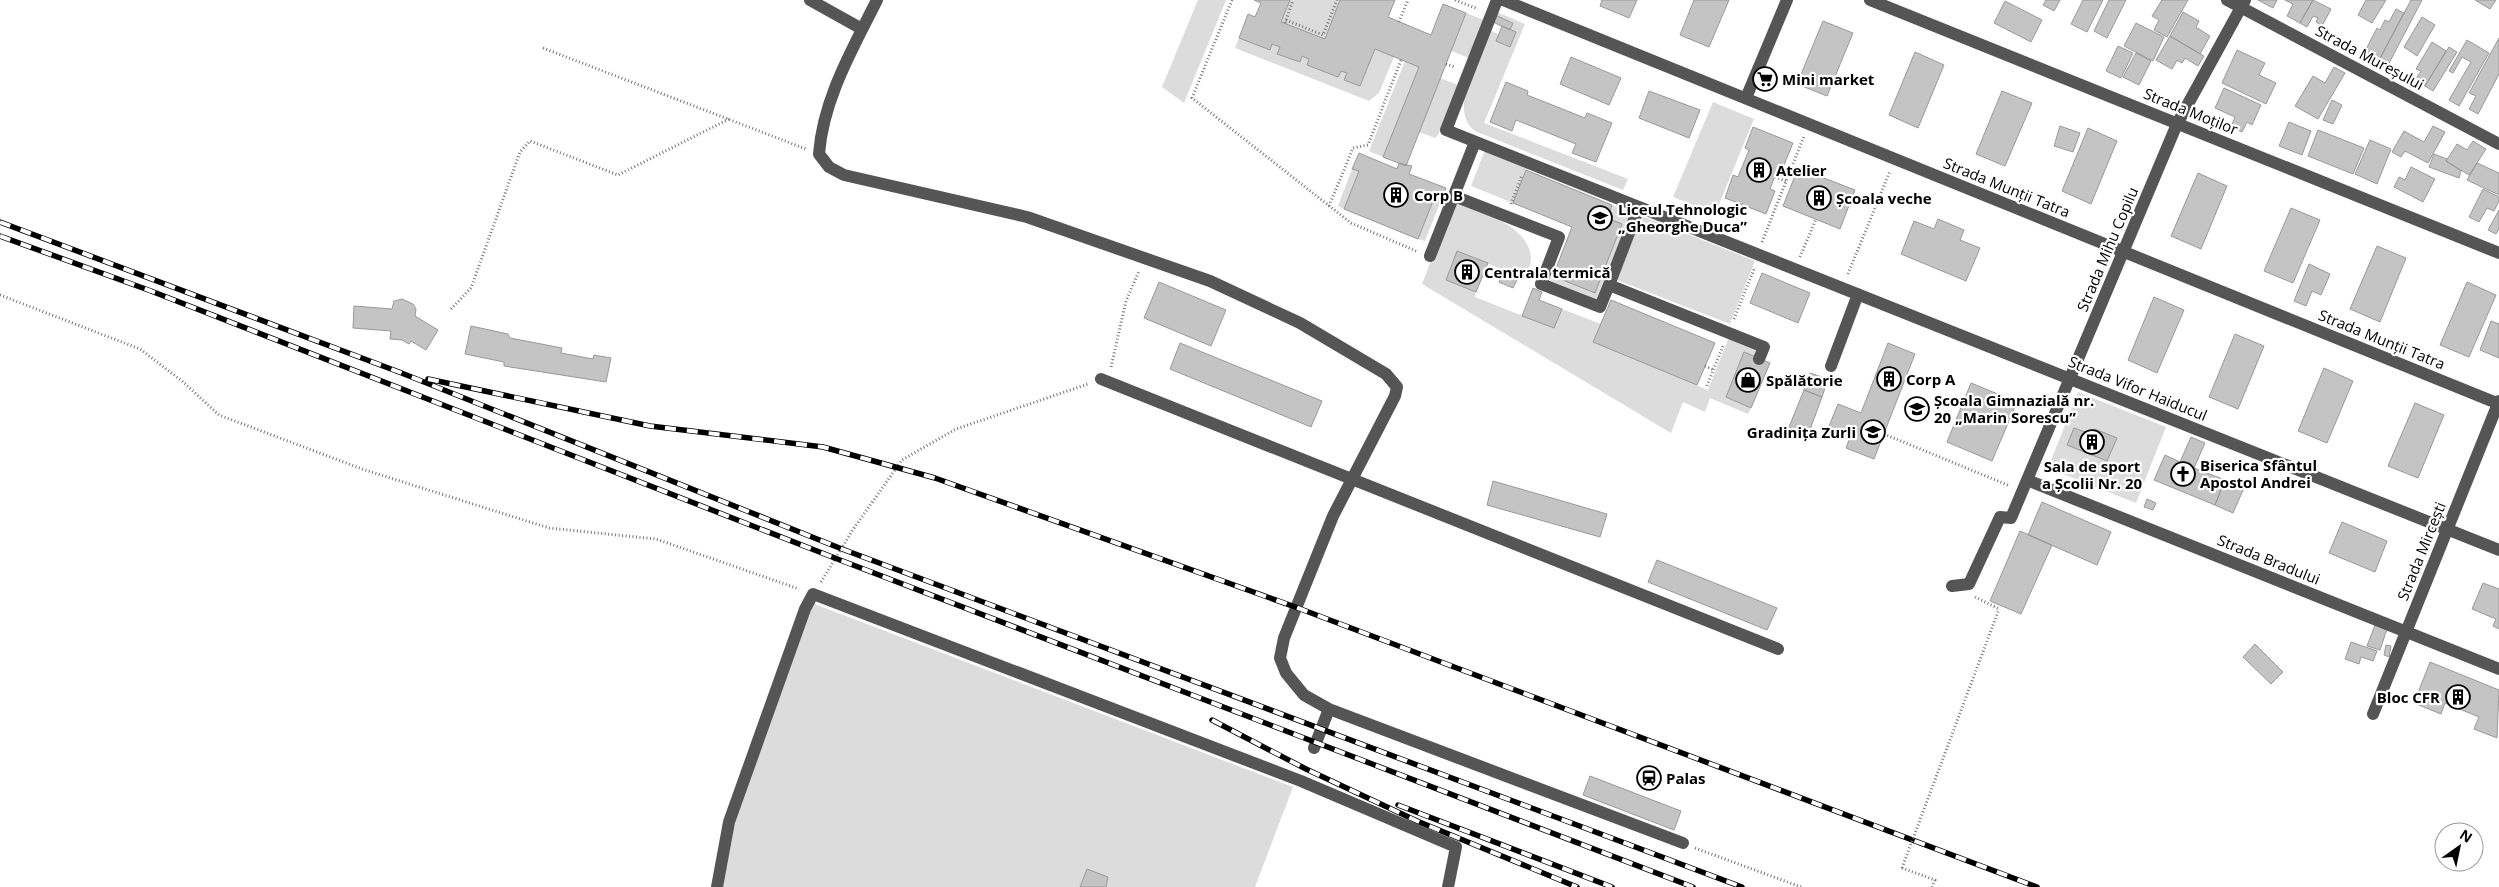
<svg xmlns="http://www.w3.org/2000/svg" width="2499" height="887" viewBox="0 0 2499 887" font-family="'Open Sans',sans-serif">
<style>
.green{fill:#dcdcdc;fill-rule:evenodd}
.building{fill:#c4c4c4;stroke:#999}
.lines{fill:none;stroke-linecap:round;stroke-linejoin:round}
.path{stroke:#777;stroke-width:3;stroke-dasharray:1 2.5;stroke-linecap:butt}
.minor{stroke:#555;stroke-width:12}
.rail-casing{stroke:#000;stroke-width:5.5}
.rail{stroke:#fff;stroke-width:4;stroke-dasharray:11;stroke-linecap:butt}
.path-bridge{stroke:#777;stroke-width:3;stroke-dasharray:1 2.5;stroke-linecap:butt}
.labels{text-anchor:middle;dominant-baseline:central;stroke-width:4.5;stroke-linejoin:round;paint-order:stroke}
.street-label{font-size:15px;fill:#000;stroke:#fff}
.poi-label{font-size:15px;font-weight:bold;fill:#000;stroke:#fff;text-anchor:start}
</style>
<rect width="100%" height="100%" fill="#fff"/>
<!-- green -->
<path class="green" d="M1198,0H1226L1184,103L1162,87Z
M1290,0H1340L1325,39L1281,22Z
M1497,12L1525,24L1484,123L1628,179L1623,190L1477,132C1465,126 1463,112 1464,99L1491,31L1498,34L1496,41L1510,47L1516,32L1510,30L1513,22L1495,15Z
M1466,13L1484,20L1469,58L1451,51Z
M1239,38L1269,50L1272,44L1280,47L1278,54L1300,62L1302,56L1309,59L1307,65L1338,77L1341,71L1347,73L1344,80L1360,86L1375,49L1394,57L1379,93L1369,101L1235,48Z
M1405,61L1419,67L1383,157L1369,151Z
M1440,78L1458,85L1438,135L1435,138L1419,132Z
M1713,102L1754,119L1715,214L1673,197Z
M1485,150L1527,166L1513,203L1471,186Z
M1352,169L1359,171L1344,209L1338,206Z
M1433,201L1440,203L1425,241L1418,239Z
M1454,202C1479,211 1530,225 1531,259C1531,265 1526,272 1524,278L1457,251L1446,280L1476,292L1475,297L1553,328L1562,309L1601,324L1594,342L1708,390L1729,337L1757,348L1754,356L1744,353L1726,397L1751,408L1748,414L1710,398L1705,412L1683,402L1671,433L1422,284Z
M1612,205L1632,213L1596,303L1549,284L1553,276L1595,292L1607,218Z
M1642,216L1755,261L1730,324L1617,280Z
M2078,392L2166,427L2136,503L2048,468ZM2074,428L2093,435L2116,438L2107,461L2067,445Z
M804,600L1293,787L1255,887H711L727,814Z"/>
<!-- building -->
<path class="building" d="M1290,0L1281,22L1325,39L1340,0H1395L1388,17L1431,35L1443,4L1466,13L1406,166L1383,157L1419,67L1375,49L1360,86L1344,80L1347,73L1341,71L1338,77L1307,65L1309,59L1302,56L1300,62L1277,54L1280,47L1272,44L1270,50L1239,38L1248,14L1255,17L1261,3L1254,0Z
M1602,0H1637L1629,18L1600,6Z
M1694,0H1729L1709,47L1680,35Z
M2046,0H2060L2054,11L2043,5Z
M2083,0H2103L2087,32L2071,24Z
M2109,0H2126L2107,38L2094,31Z
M2162,0H2188L2167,37L2154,30L2159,20L2152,16Z
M2258,0H2277L2273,8Z
M2285,0H2313L2300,23L2287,16L2293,4Z
M2313,0L2331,9L2322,26L2316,22L2318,18L2313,16L2307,27L2300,23Z
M2366,0H2386L2372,23L2358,15Z
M2411,0H2422L2386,69L2377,64Z
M2475,0H2496L2490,9Z
M2005,1L2042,20L2031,42L1994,23Z
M2396,9L2404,13L2377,64L2362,57L2377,28L2380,30L2385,20L2389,22Z
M2183,12L2199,21L2196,27L2210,36L2200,54L2170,36Z
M1495,15L1513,23L1510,30L1493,22Z
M2422,17L2435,25L2417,56L2404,47Z
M1823,21L1853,33L1827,96L1797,84Z
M2136,23L2164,37L2153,61L2124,46Z
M1502,26L1516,32L1510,47L1496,41Z
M2170,36L2204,56L2198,66L2185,58L2182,63L2177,60L2172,69L2156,60Z
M2499,38V74L2478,114L2469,109L2476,96L2469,93Z
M2467,40L2489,53L2459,106L2449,100L2471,62L2462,57L2453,73L2449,71Z
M2432,42L2446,51L2425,86L2415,80L2421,71L2416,69Z
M2118,46L2133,53L2121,78L2106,71Z
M2449,47L2457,52L2433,91L2425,86Z
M2237,50L2265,63L2259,75L2276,83L2266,104L2222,83Z
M1915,52L1944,65L1918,128L1889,115Z
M2136,53L2151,61L2139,85L2123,77Z
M1571,57L1621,78L1609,105L1560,84Z
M2334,67L2345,73L2318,119L2295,106L2313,76L2325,83Z
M1506,82L1528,91L1527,95L1585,118L1587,113L1612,123L1596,162L1572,153L1576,144L1516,120L1512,131L1490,122Z
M2224,88L2261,105L2252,125L2247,122L2242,132L2231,127L2235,117L2215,108Z
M1649,91L1700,110L1689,138L1639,118Z
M2002,91L2032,103L2005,166L1976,154Z
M2332,100L2342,105L2333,124L2323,120Z
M2289,122L2311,131L2302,155L2279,146Z
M2060,126L2080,133L2073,152L2054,146Z
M2433,126L2445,132L2428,163L2405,151L2401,157L2392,152L2404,131L2424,142Z
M1753,127L1793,143L1784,165L1780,163L1770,189L1775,191L1766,214L1725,198L1733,175L1738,177L1749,150L1745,148Z
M2088,128L2117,141L2091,204L2062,191Z
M2318,130L2364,148L2353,174L2308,156Z
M2370,140L2391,149L2377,184L2355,174Z
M2473,141L2486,149L2469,175L2446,161L2457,144L2467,150Z
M1359,153L1397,169L1399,163L1412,166L1409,174L1446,188L1440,203L1433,201L1418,239L1344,209L1359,171L1352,169Z
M2434,154L2447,159L2446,161L2461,171L2459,178L2429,167Z
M2477,163L2499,173V195L2467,180Z
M2411,167L2435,179L2423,202L2394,187L2399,177L2405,180Z
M1798,168L1855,190L1840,229L1783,206Z
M1526,170L1612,205L1607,218L1622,224L1595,293L1553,276L1572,227L1513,203Z
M2198,173L2227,186L2201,249L2171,236Z
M2483,189L2499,197V201L2494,211L2487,208L2479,222L2469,217Z
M2291,208L2320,220L2293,283L2264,271Z
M2499,210V229L2496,234L2488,230Z
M1938,219L1964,230L1960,240L1980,248L1966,281L1901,254L1914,221L1934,229Z
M2377,246L2406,258L2380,322L2350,309Z
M1457,251L1488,263L1476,292L1446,280Z
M2309,264L2330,274L2321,295L2312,291L2306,306L2294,301Z
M1762,273L1810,293L1798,323L1750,303Z
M1502,274L1517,280L1513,288L1499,282Z
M1159,282L1226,310L1211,346L1144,318Z
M2467,282L2496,295L2469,357L2440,345Z
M1533,288L1542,292L1539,300L1562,309L1554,328L1522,316Z
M2154,297L2184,310L2157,373L2128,360Z
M402,299L413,304L416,309L415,316L438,330L426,350L411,341L409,344L402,340L390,339L391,331L353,328L354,306L392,309L394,301Z
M1611,300L1715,343L1697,385L1593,342Z
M2491,321L2499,324V358L2480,350Z
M471,326L508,334L510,338L562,348L561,353L593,359L594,355L611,358L606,382L504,366V362L465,354Z
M2235,334L2264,346L2238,409L2209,397Z
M1180,343L1322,401L1311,427L1170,369Z
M1888,343L1915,354L1874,459L1846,448L1849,440L1827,431L1838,404L1861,413Z
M1744,352L1770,363L1751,408L1726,397Z
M2324,368L2353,381L2327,443L2298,431Z
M1810,373L1828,379L1822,397L1804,390Z
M1971,383L2017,402L1992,461L1947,442Z
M1804,390L1822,397L1808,435L1789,427Z
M2415,403L2444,415L2418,478L2388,466Z
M2074,428L2093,435L2095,429L2117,438L2107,461L2067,445Z
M2191,437L2205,443L2194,468L2225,480L2215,505L2154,480L2165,455L2180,462Z
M2225,480L2244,488L2233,513L2215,505Z
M1493,481L1607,514L1600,537L1487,505Z
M2147,499L2156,503L2153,510L2144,507Z
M2042,502L2111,532L2097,565L2028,535Z
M2342,522L2387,541L2375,572L2329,553Z
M2020,531L2052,545L2021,614L1990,601Z
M1657,560L1777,608L1767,630L1648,582Z
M2483,583L2499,589V629L2493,626L2496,619L2472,609Z
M2375,625L2387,629L2380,650L2367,646Z
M2351,642L2377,651L2373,661L2361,657L2359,664L2345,659Z
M2255,644L2283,672L2271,684L2243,657Z
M2386,645L2391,646L2389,657L2384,655Z
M2430,662L2499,690L2497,738L2474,729L2479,717L2445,703L2441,714L2414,703Z
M1590,776L1681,811L1674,830L1583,795Z
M1087,869L1108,877L1106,887H1080Z"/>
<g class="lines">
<!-- path -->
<path class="path" d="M1232,0L1192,98L1351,223L1416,251
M1455,0L1478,9
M1286,20L1323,35L1337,0
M1399,22L1408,0
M1285,23L1293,0
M543,48L806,149
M1446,64L1455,67
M1775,177L1786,181
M1511,204L1522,175
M1329,206L1353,148L1368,145L1401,60
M1762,242L1804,136
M1800,257L1816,219
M1848,274L1890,171
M0,295L140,349L182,381L219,415L362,469L549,528L656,539L799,589
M451,309L471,288L520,152L530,141L618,175L729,119
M1734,319L1755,267
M1705,366L1714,370
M1111,367L1126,301L1139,271
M1707,386L1723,346
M1884,434L2010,486
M821,582L852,531L902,460L956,429L1088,384
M1975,597L1999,609
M1695,848L1801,887
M1902,868L1935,880L1932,887"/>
<!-- minor -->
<path class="minor" d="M810,0L862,29
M877,0C853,48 823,99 819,154L829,167L844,175L1027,217L1210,281L1300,323L1386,374L1397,387L1395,396L1333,516L1284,638L1280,658L1286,673L1304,695L1329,709L1683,843
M1497,0L1446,130L2499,550
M1503,0L2499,404
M1870,0L2499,253
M2227,0L2499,144
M1746,98L1787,0
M1454,196L1559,237L1541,284L1600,307L1609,285
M1639,207L1609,285L1764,347L1759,359
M1430,256L1475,142
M1831,366L1858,294
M1101,379L1778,649
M2027,480L2499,669
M1952,586L1969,584L2000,517L2011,518L2177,124L2245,0
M2373,714L2499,401
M1314,748L1329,709
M717,887L729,822L805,609L813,594L1301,781L1456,847L1448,887"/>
<!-- rail casing -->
<g class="rail-casing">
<path id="rail" d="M0,222L399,372L842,549L1742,887
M0,236L151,291L840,560L1693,887
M428,379L650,426L823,447L935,478L1298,608L2037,887
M1212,720L1306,769L1417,821L1577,887
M1398,805L1612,887"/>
</g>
<!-- rail -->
<use href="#rail" class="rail"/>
<!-- path-bridge -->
<path class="path-bridge" d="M1902,868L1999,609"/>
</g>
<!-- icons -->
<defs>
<g id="supermarket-ring" transform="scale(1.25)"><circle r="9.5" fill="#fff" stroke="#000" stroke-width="1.5"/><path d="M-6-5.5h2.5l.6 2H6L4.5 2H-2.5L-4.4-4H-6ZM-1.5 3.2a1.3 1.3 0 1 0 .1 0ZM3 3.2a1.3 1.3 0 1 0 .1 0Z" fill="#000"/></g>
<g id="building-ring" transform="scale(1.25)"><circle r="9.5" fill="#fff" stroke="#000" stroke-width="1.5"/><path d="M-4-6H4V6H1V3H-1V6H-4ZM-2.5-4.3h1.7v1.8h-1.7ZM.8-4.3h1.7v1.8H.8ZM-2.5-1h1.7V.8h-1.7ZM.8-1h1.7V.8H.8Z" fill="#000"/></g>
<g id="school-ring" transform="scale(1.25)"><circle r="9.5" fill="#fff" stroke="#000" stroke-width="1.5"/><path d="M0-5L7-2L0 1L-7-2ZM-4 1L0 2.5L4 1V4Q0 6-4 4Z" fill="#000"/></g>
<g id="shop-ring" transform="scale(1.25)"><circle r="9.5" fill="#fff" stroke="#000" stroke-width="1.5"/><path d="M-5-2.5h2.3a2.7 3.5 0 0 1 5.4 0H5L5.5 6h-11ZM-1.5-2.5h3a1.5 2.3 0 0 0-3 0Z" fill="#000"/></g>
<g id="church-ring" transform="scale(1.25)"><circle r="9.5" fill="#fff" stroke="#000" stroke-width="1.5"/><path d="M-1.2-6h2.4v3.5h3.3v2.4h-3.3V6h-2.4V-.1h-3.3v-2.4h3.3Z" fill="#000"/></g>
<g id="station-ring" transform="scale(1.25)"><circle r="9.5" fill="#fff" stroke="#000" stroke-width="1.5"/><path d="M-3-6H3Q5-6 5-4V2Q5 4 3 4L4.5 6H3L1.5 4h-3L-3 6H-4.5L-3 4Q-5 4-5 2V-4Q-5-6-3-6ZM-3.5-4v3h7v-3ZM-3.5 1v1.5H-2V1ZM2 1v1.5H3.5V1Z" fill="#000"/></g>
</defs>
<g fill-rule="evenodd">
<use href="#supermarket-ring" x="1765" y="79"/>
<use href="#building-ring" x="1759" y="170"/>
<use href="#building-ring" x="1396" y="195"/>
<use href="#building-ring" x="1819" y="198"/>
<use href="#school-ring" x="1600" y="218"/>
<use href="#building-ring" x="1467" y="272"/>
<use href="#building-ring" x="1889" y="379"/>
<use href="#shop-ring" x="1748" y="380"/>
<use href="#school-ring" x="1917" y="409"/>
<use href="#school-ring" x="1873" y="432"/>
<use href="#building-ring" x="2092" y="442"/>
<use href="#church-ring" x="2183" y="474"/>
<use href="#building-ring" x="2458" y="697"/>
<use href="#station-ring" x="1649" y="778"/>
</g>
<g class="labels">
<!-- street labels -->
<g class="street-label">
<text transform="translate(2370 57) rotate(28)">Strada Mureșului</text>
<text transform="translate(2191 111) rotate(22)">Strada Moților</text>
<text transform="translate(2007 187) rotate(22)">Strada Munții Tatra</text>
<text transform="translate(2107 249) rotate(-67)">Strada Mihu Copilu</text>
<text transform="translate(2382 339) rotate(22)">Strada Munții Tatra</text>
<text transform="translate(2138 388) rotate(22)">Strada Vifor Haiducul</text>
<text transform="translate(2421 551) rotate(-68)">Strada Mircești</text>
<text transform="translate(2269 559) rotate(22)">Strada Bradului</text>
</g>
<!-- poi labels -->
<g class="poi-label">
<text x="1782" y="79">Mini market</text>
<text x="1776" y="170">Atelier</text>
<text x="1414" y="195">Corp B</text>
<text x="1836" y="198">Școala veche</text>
<text x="1618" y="209">Liceul Tehnologic<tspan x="1618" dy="17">„Gheorghe Duca”</tspan></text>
<text x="1484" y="272">Centrala termică</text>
<text x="1906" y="379">Corp A</text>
<text x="1766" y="380">Spălătorie</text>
<text x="1934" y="400">Școala Gimnazială nr.<tspan x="1934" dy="17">20 „Marin Sorescu”</tspan></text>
<text x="1856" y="432" text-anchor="end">Gradinița Zurli</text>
<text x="2200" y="465">Biserica Sfântul<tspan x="2200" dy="17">Apostol Andrei</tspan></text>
<text x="2092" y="466" text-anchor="middle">Sala de sport<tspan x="2092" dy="17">a Școlii Nr. 20</tspan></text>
<text x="2440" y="697" text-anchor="end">Bloc CFR</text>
<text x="1666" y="778">Palas</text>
</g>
</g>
<!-- north arrow -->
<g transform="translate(2459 847) rotate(33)"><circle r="24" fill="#ffffff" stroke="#999999"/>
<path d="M0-4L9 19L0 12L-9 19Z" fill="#000000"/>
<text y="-8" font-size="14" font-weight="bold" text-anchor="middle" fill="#000000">N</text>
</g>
</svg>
